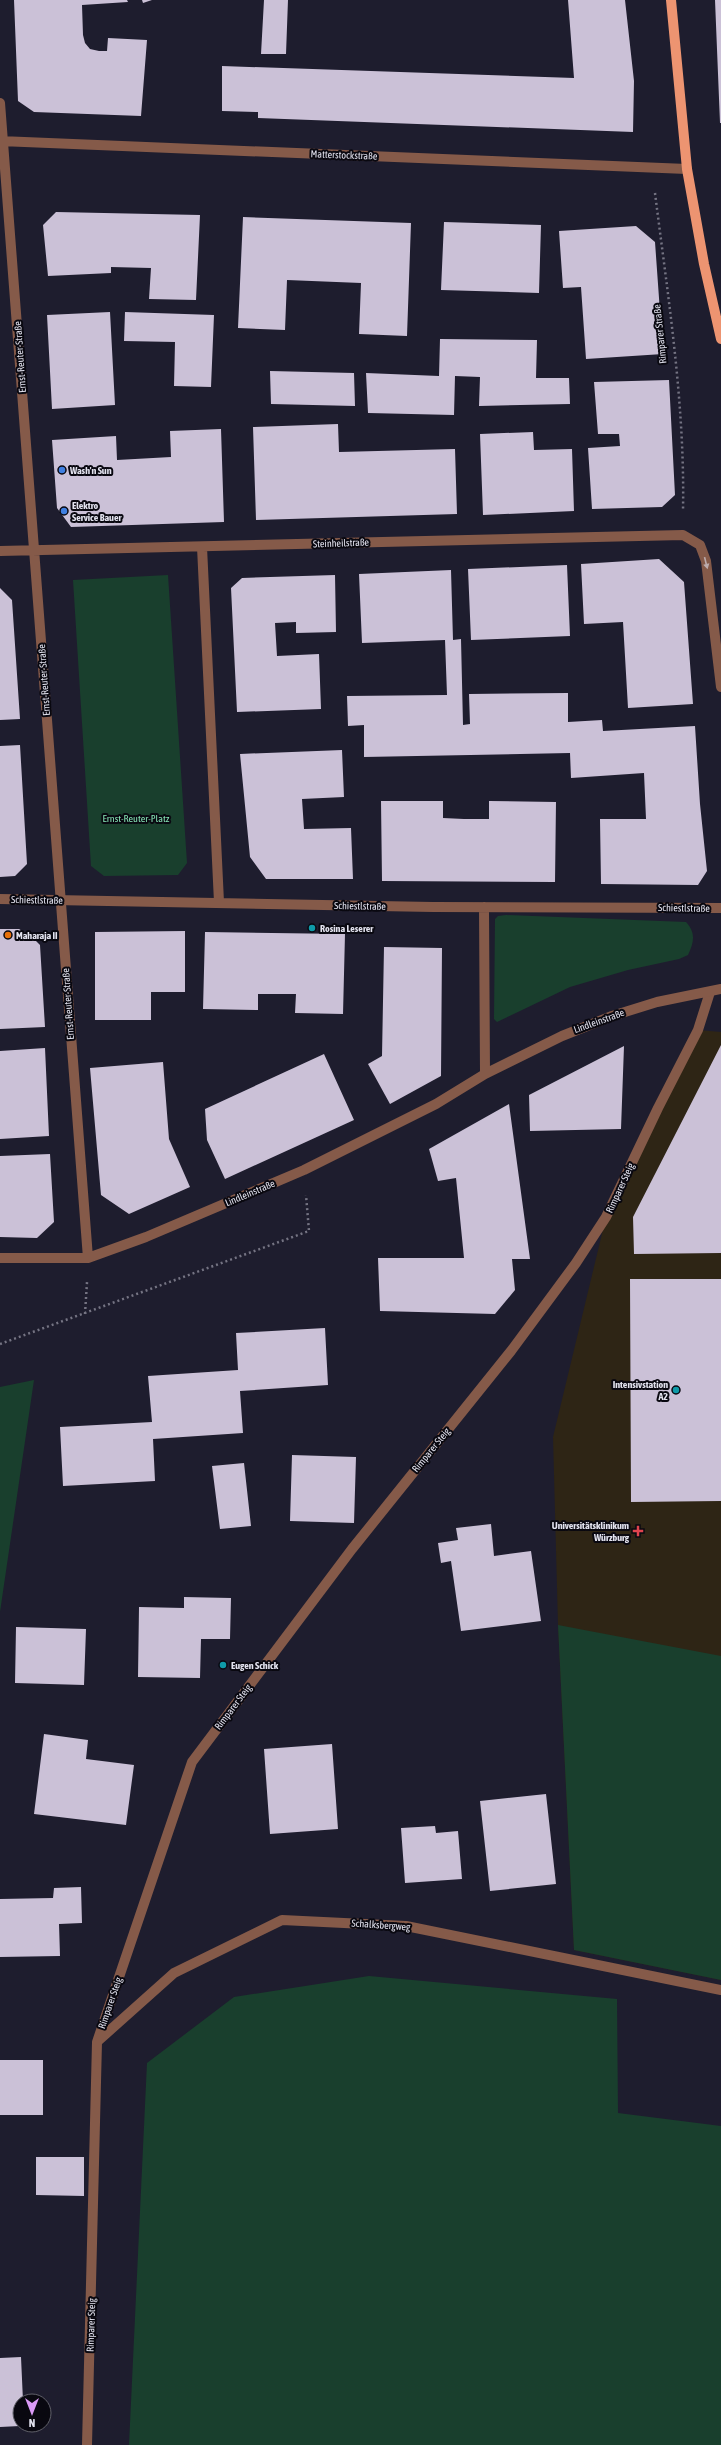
<svg xmlns="http://www.w3.org/2000/svg" width="721" height="2445" viewBox="0 0 721 2445" font-family="'Asap Condensed',sans-serif">
<style>
.medical{fill:#2e2515}
.green{fill:#193f2d}
.building{fill:#cbc1d7}
.lines{fill:none;stroke-linecap:round;stroke-linejoin:round}
.path{stroke:#757483;stroke-width:2.5;stroke-dasharray:2 3;stroke-linecap:butt}
.lane{stroke:#855a49;stroke-width:10}
.street{stroke:#855a49;stroke-width:10}
.primary{stroke:#ed9471;stroke-width:10}
.oneway{fill:#bdacad}
.shop-dot{fill:#3f7fe0;stroke:#090810;stroke-width:1.5}
.culture-dot{fill:#0f9aa8;stroke:#090810;stroke-width:1.5}
.food-dot{fill:#e8710a;stroke:#090810;stroke-width:1.5}
.health-dot{fill:#e0444e;stroke:#090810;stroke-width:1.5}
.labels{text-anchor:middle;dominant-baseline:central;stroke-width:4;stroke-linejoin:round;paint-order:stroke}
.street-label{font-size:10px;fill:#e3e3ef;stroke:#090810}
.poi-label{font-size:10px;font-weight:bold;fill:#e3e3ef;stroke:#090810;text-anchor:start}
.park-label{font-size:10px;fill:#86e3b5;stroke:#090810}
</style>
<rect width="100%" height="100%" fill="#1e1d2e"/>
<!-- medical -->
<path class="medical" d="M698,1030L721,1032V1980L574,1950L558,1625L553,1437L606,1217Z"/>
<!-- green -->
<path class="green" d="M168,575L187,863L178,875L104,876L91,866L73,580Z
M506,915L686,922C696,933 694,942 688,955L679,959L628,970L570,987L497,1022L494,1019L495,919L498,916Z
M34,1380L0,1612V1387Z
M558,1625L721,1656V1980L574,1950Z
M369,1976L617,1999L618,2113L721,2126V2445H129L147,2063L234,1997Z"/>
<!-- building -->
<path class="building" d="M14,0H127L128,2L82,5L83,35L85,43L90,49L99,51H107L108,38L147,40L141,116L34,112L18,101Z
M142,0H152L143,3Z
M264,0H288L286,54H261Z
M568,0H625L634,81L633,132L258,118V112L222,111V66L574,78Z
M715,0H721V123H720Z
M56,212L200,215L196,300L149,299L151,268L111,267V273L48,276L43,225Z
M243,217L411,223L407,336L359,334L361,283L287,280L285,330L238,328Z
M444,222L541,225L539,293L441,290Z
M636,226L655,242L663,354L586,359L581,287L563,288L559,231Z
M110,312L115,405L52,409L47,315Z
M125,312L214,315L211,387L174,386L175,342L124,341Z
M440,339L537,340L536,378H569L570,404L479,406L480,377L455,376L454,415L368,413L366,373L439,376Z
M270,371L354,373L355,406L271,404Z
M669,380L675,495L662,507L592,509L588,448L620,446L619,434H598L594,382Z
M338,424L339,452L455,449L457,514L256,520L253,427Z
M221,429L224,522L71,527L57,508L52,440L116,436L117,460L171,457L170,431Z
M533,432L534,450L572,449L574,511L483,515L480,434Z
M659,559L684,582L693,704L628,708L623,622L584,624L581,564Z
M567,565L570,636L471,640L468,569Z
M451,570L453,640L461,639L463,725L470,724L469,694L568,693V722L602,720L603,731L695,726L700,804L707,871L698,885L601,884L600,819H646L644,773L571,778L570,753L364,757V725L348,726L347,696L447,695L445,640L362,643L359,574Z
M335,575L336,632L296,633V622L275,623L277,656L319,654L321,709L237,712L231,588L242,578Z
M0,588L12,600L20,719L0,720Z
M20,745L27,864L15,876L0,877V746Z
M342,750L344,797L302,799L304,829L351,828L353,879H266L250,857L240,754Z
M381,801H443V818L464,819H489V801L556,802L555,882L382,881Z
M0,929H19L32,937L40,945L45,1027L0,1029Z
M185,931V992H151V1020H95V932Z
M205,932L345,934L343,1014L295,1013L296,994H258V1010L203,1009Z
M384,947L442,948L441,1076L390,1104L368,1064L382,1056Z
M721,1045V1253L634,1254L633,1217Z
M624,1046L621,1129L530,1131L529,1095Z
M45,1048L49,1136L0,1139V1051Z
M324,1054L354,1120L225,1179L207,1140L205,1109Z
M163,1062L169,1139L190,1187L129,1214L101,1195L90,1068Z
M509,1104L530,1259H512L515,1290L495,1314L380,1311L378,1258H464L456,1178L438,1181L429,1149Z
M50,1154L54,1222L37,1238L0,1237V1156Z
M630,1279H721V1501L631,1502Z
M325,1328L328,1385L240,1391L243,1433L153,1439L155,1481L63,1486L60,1427L152,1422L148,1376L238,1370L236,1333Z
M292,1455L356,1457L354,1523L290,1521Z
M244,1463L251,1526L220,1529L212,1466Z
M491,1524L494,1556L531,1551L541,1621L461,1631L451,1561L441,1563L438,1543L458,1540L456,1528Z
M184,1597L231,1598L230,1639H201L200,1678L138,1677L139,1607L184,1608Z
M16,1627L86,1629L84,1685L15,1683Z
M44,1734L88,1740L86,1759L134,1765L126,1825L34,1814Z
M332,1744L338,1829L270,1834L264,1749Z
M546,1794L556,1884L490,1891L480,1801Z
M435,1826L436,1833L458,1831L462,1879L405,1883L401,1828Z
M81,1887L82,1923L59,1924L60,1956L0,1957V1899L53,1898L54,1888Z
M0,2060H43V2115H0Z
M36,2157H84V2196L36,2195Z
M21,2357L23,2401H20V2426L0,2427V2358Z"/>
<g class="lines">
<!-- path -->
<path class="path" d="M655,193C668,297 685,404 683,510
M85,1314L87,1282
M0,1344L309,1231L306,1195"/>
<!-- lane -->
<path class="lane" d="M99,2040L174,1973L282,1920L406,1926L721,1990
M87,2445L97,2042L192,1762L352,1549L511,1351L576,1263L606,1217L658,1108L698,1030L710,992"/>
<!-- street -->
<path class="street" d="M0,103L88,1258
M0,141L687,169
M202,547L219,902
M0,551L683,535L700,545L706,561L721,687
M0,899L433,907L721,908
M484,907L485,1074
M0,1258H88L146,1237L304,1170L436,1104L485,1074L562,1036L612,1016L657,1002L721,989"/>
<!-- primary -->
<path class="primary" d="M671,0L687,169L704,264L721,339"/>
</g>
<!-- one-way arrows -->
<defs><path id="oneway-solid" d="M-6-.8H1V-3.2L6.5 0L1 3.2V.8H-6Z"/></defs>
<use class="oneway" href="#oneway-solid" transform="translate(706 563) rotate(76)"/>
<!-- markers -->
<g class="shop-dot">
<circle cx="62" cy="470" r="4"/>
<circle cx="64" cy="511" r="4"/>
</g>
<g class="culture-dot">
<circle cx="312" cy="928" r="4"/>
<circle cx="676" cy="1390" r="4"/>
<circle cx="223" cy="1665" r="4"/>
</g>
<circle class="food-dot" cx="8" cy="935" r="4"/>
<path class="health-dot" d="M636 1525h4v4h4v4h-4v4h-4v-4h-4v-4h4z"/>
<g class="labels">
<!-- street labels -->
<g class="street-label">
<text transform="translate(344 155) rotate(2)">Matterstockstraße</text>
<text transform="translate(660 334) rotate(-96)">Rimparer Straße</text>
<text transform="translate(20 357) rotate(-94)">Ernst-Reuter-Straße</text>
<text transform="translate(341 543) rotate(-2)">Steinheilstraße</text>
<text transform="translate(44 680) rotate(-94)">Ernst-Reuter-Straße</text>
<text transform="translate(37 900) rotate(1)">Schiestlstraße</text>
<text transform="translate(360 906) rotate(1)">Schiestlstraße</text>
<text transform="translate(684 908) rotate(1)">Schiestlstraße</text>
<text transform="translate(68 1004) rotate(-94)">Ernst-Reuter-Straße</text>
<text transform="translate(599 1021) rotate(-20)">Lindleinstraße</text>
<text transform="translate(620 1188) rotate(-65)">Rimparer Steig</text>
<text transform="translate(250 1193) rotate(-23)">Lindleinstraße</text>
<text transform="translate(431 1450) rotate(-51)">Rimparer Steig</text>
<text transform="translate(233 1707) rotate(-53)">Rimparer Steig</text>
<text transform="translate(381 1925) rotate(4)">Schalksbergweg</text>
<text transform="translate(110 2003) rotate(-71)">Rimparer Steig</text>
<text transform="translate(91 2325) rotate(-88)">Rimparer Steig</text>
</g>
<!-- poi labels -->
<g class="poi-label">
<text x="70" y="470">Wash'n Sun</text>
<text x="72" y="505">Elektro<tspan x="72" dy="12">Service Bauer</tspan></text>
<text x="320" y="928">Rosina Leserer</text>
<text x="16" y="935">Maharaja II</text>
<text x="668" y="1384" text-anchor="end">Intensivstation<tspan x="668" dy="12">A2</tspan></text>
<text x="629" y="1525" text-anchor="end">Universitätsklinikum<tspan x="629" dy="12">Würzburg</tspan></text>
<text x="231" y="1665">Eugen Schick</text>
</g>
<!-- park labels -->
<g class="park-label">
<text x="136" y="818">Ernst-Reuter-Platz</text>
</g>
</g>
<!-- north arrow -->
<g transform="translate(32 2413) rotate(180)"><circle r="19" fill="#090810" stroke="#606069"/>
<path d="M0-3L7 15L0 10L-7 15Z" fill="#da9af6"/>
<text y="-6" font-size="11" font-weight="bold" text-anchor="middle" fill="#e3e3ef">N</text>
</g>
</svg>
